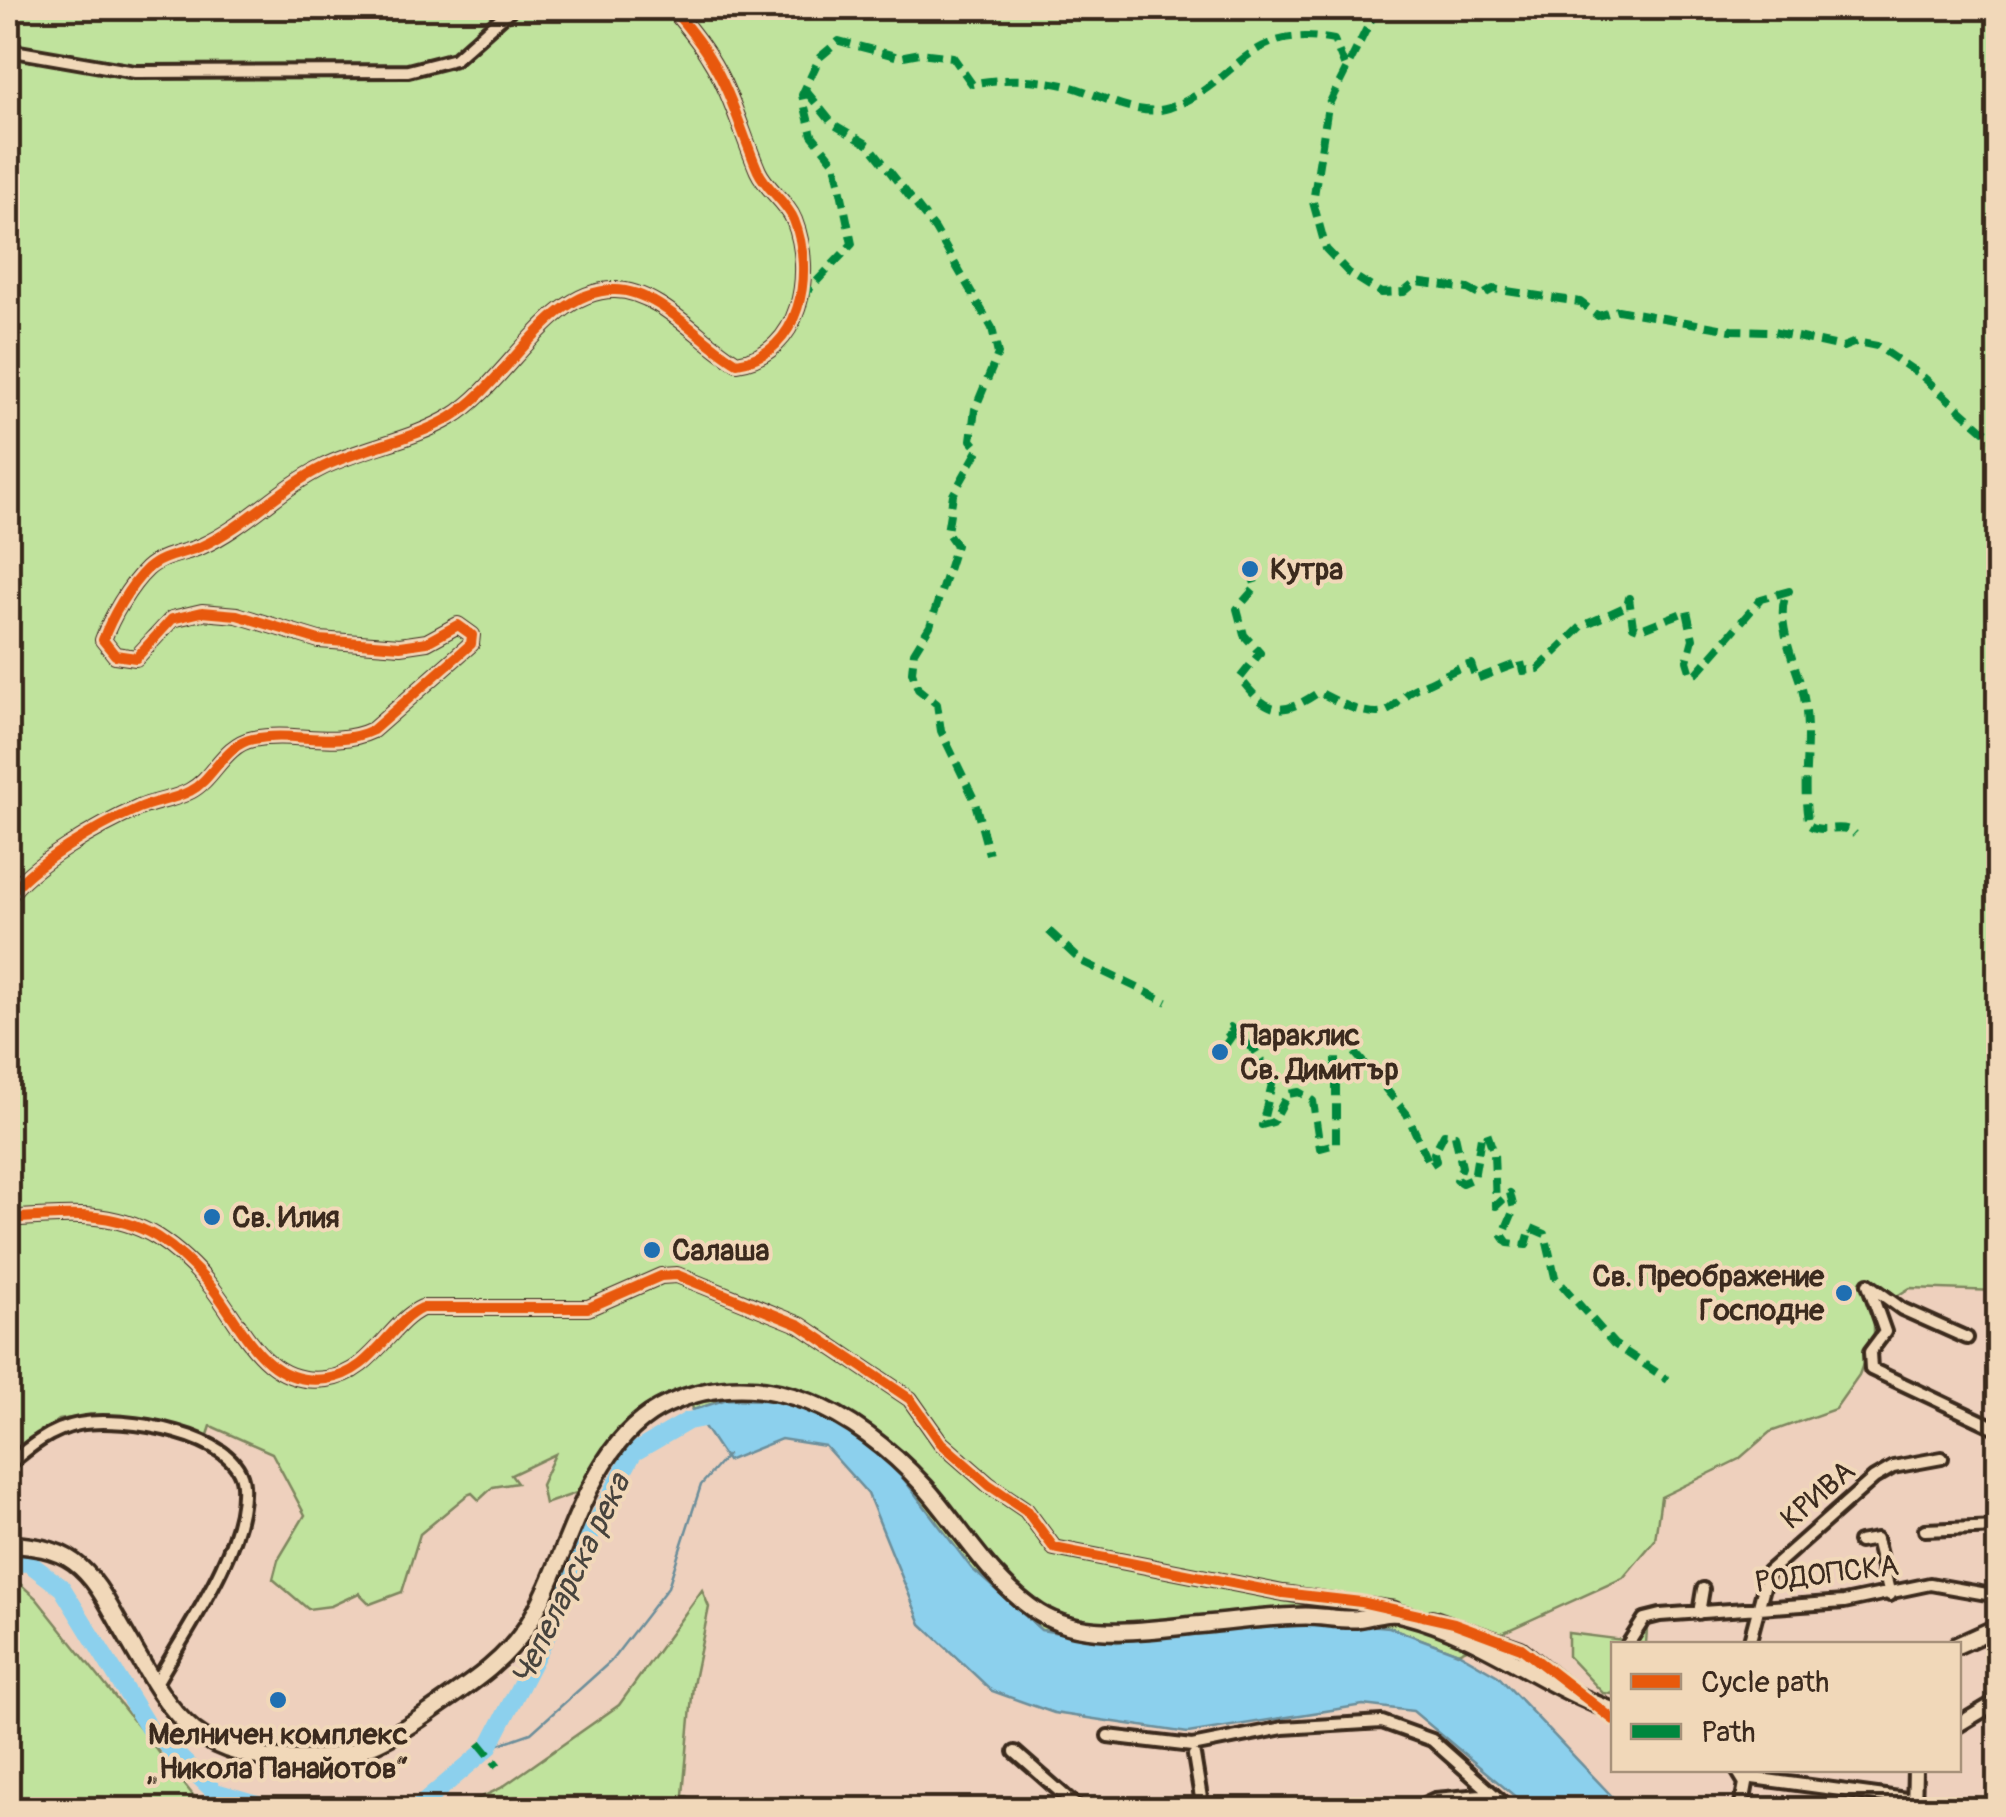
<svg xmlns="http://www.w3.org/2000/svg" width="2006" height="1817" viewBox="0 0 2006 1817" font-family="Pangolin,sans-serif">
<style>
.green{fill:#c0e39d;stroke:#7e865e;stroke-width:2.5}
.water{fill:#8cd0ed;stroke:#6c8e9a;stroke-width:2.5}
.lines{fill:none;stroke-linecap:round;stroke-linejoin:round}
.stream{stroke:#6c8e9a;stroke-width:2.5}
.river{stroke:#8cd0ed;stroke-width:18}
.minor-casing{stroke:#3b2a1e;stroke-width:18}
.tertiary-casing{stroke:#3b2a1e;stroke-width:20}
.secondary-casing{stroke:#3b2a1e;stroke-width:22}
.minor{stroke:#f1d8b9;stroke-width:10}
.tertiary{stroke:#f1d8b9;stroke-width:12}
.secondary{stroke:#f1d8b9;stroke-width:15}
.quiet{stroke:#00873e;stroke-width:8;stroke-dasharray:15 8;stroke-linecap:butt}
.cycleway-casing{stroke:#f1d8b9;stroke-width:16}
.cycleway{stroke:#e8590c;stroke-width:10}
.poi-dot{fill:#1f6fb2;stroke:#f1d8b9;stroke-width:4}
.labels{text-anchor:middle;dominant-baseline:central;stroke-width:8;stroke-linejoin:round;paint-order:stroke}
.poi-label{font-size:30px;font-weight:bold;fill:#3b2a1e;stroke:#f1d8b9;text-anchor:start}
.street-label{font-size:30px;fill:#3b2a1e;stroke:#f1d8b9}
.water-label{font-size:32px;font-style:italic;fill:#47433d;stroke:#f1d8b9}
</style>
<rect width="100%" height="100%" fill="#eed0bd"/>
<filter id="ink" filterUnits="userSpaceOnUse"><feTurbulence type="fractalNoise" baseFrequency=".01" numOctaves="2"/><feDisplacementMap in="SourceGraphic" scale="20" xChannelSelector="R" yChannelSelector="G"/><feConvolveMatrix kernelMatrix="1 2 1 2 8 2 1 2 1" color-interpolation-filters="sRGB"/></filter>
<g filter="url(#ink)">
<!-- green -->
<path class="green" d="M8,8H1998V1291L1910,1288L1874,1310V1334L1859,1375L1835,1409L1770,1432L1739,1459L1661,1497L1655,1540L1623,1578L1458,1653L1389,1627L1304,1619L1117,1642L1041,1630L972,1569L893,1465L727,1399L693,1410L690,1392L651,1409L588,1489L545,1504L541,1485L555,1454L511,1475L517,1483L493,1487L479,1500L472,1493L467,1495L420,1534L402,1592L370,1604L359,1593L331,1606L308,1609L273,1579L278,1560L305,1515L272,1453L211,1426L206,1441L146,1422L90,1415L59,1420L8,1457Z
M8,1573L36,1598L204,1809H8Z
M702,1590L709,1607L693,1685L683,1795L721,1809H457L501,1788L619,1705Z
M1640,1627L1647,1628L1646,1644H1614L1613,1694L1603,1693L1568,1656V1633L1623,1640Z"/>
<!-- water -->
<path class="water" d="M727,1399L799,1401L839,1422L893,1465L972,1569L1041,1630L1117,1642L1304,1619L1389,1627L1458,1653L1498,1676L1624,1809H1530L1413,1711L1363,1705L1188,1733L1054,1713L992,1691L921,1624L868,1494L825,1446L781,1439L727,1461L693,1410Z"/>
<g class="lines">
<!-- stream -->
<path class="stream" d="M488,1748L531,1733L611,1661L668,1587L701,1485L727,1455"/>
<!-- river -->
<path class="river" d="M8,1562L29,1563L62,1588L148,1727L215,1792L278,1810
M415,1810L488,1748L548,1633L572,1569L633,1453L688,1421L719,1415"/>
<!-- minor casing -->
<g class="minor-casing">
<path id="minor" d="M8,50L135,72L408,71L455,59L512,8
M8,897C31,864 100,825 139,808C155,801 174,800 190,791C214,779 223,745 253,739C295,730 333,749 373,730L471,644L472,635L458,625L427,642L400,646L319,640L237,615L202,612L172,619L136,658L115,655L103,640C111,618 129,586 147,569C162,555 184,554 202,546C246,526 280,488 323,467C364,447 413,440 451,417C508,383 548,289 615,290C659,290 701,342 737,363C801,354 815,273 794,220C787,202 766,189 758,171C742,134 731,91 709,57C699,40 685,24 672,8
M8,1219C59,1215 111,1209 157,1237C179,1251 197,1269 213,1289C244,1329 265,1387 326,1379C373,1373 389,1323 422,1308H588L661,1276L677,1275L800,1325L910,1399L941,1443L989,1485L1026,1510L1054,1548L1283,1593L1395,1609
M1868,1284L1885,1332L1870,1352L1871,1369L1998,1429
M1869,1285L1902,1309L1967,1338
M8,1465C29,1447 51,1429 79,1424C121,1416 240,1433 243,1485C247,1546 185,1632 155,1685
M1925,1530L1998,1527
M1859,1542L1876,1539L1890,1595
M1699,1613L1703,1589
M1432,1617L1521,1648L1566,1685
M1628,1644L1644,1619L1660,1615L1844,1602L1930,1584L1998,1596
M1749,1644L1768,1572L1874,1478L1893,1467L1942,1458
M1108,1736L1192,1746L1283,1728L1382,1722L1432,1740L1511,1810
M1015,1752L1081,1810
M1194,1755L1202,1804
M1745,1777L1914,1800
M1198,1810L1202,1804L1277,1810
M1411,1810L1435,1799L1493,1794"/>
</g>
<!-- tertiary casing -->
<g class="tertiary-casing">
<path id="tertiary" d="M1958,1725L1998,1701
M1738,1770L1746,1783L1741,1810
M1914,1810L1915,1770"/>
</g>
<!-- secondary casing -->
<g class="secondary-casing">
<path id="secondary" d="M8,1544C31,1546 55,1548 74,1562C93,1576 105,1598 116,1618C170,1711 188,1763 309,1759C356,1758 390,1739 428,1713C463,1688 502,1665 526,1628C571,1558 584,1442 668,1404C766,1360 858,1414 925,1487C962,1529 991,1582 1039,1613C1087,1643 1153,1628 1206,1624C1239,1621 1272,1616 1306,1616C1322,1616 1339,1620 1356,1619C1372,1617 1389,1610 1405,1615C1483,1635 1541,1685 1614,1711
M1958,1645L1998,1627"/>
</g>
<!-- minor -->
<use href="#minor" class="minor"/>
<!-- tertiary -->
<use href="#tertiary" class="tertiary"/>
<!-- secondary -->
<use href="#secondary" class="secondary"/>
<!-- quiet -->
<path class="quiet" d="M1377,8L1328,106L1313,202L1326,249L1349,273L1381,293L1404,292L1416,282L1468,289L1481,296L1493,289L1580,302L1598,316L1618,310L1731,330L1769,331L1843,347L1856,342L1877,346L1922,376L1998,443
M806,91L833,124L869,145L935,229L992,328L998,354L975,409L971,440L979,449L953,495L947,532L956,545L930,626L914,652L912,672L918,689L937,704L941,731L974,799L989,854
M1998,283L1994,306L1998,313
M801,298L852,244L835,163L812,135L802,95L820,57L839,41L899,57L920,53L953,57L972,84C1002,77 1042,79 1072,87C1101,95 1138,118 1169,108C1237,85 1243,23 1334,40L1345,67
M1250,569L1256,587L1237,609L1244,635L1260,653L1240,678C1268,715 1282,717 1319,692C1337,701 1356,713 1377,713C1395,713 1401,694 1416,688C1435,681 1451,670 1471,664L1476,679L1521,662L1523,671L1538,669L1582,626L1627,606L1629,598L1633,626L1641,629L1687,611L1693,639L1687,661L1691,674L1697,673L1761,599L1789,591C1773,609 1792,658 1799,679C1816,727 1799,777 1809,825C1824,835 1842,821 1855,834
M1049,931L1081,961L1167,1002
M1340,1035L1407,1114L1430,1165L1436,1161L1434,1153L1444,1134L1455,1135L1462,1167L1457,1180L1462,1183L1474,1178L1481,1137L1487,1133L1494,1153L1496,1206L1510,1193L1514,1209L1503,1236L1508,1243L1526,1245L1531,1228L1545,1234L1555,1277L1614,1344L1668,1380
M1226,1044L1231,1037L1225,1029L1230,1027L1256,1052L1273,1080L1262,1125L1273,1122L1288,1094L1299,1092L1313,1101L1320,1148L1336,1144V1049L1340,1035
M479,1743L498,1766"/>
<!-- cycleway casing -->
<g class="cycleway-casing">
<path id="cycleway" d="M8,897C31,864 100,825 139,808C155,801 174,800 190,791C214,779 223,745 253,739C295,730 333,749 373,730L471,644L472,635L458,625L427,642L400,646L319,640L237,615L202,612L172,619L136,658L115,655L103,640C111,618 129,586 147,569C162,555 184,554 202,546C246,526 280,488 323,467C364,447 413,440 451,417C508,383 548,289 615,290C659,290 701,342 737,363C801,354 815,273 794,220C787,202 766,189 758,171C742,134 731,91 709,57C699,40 685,24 672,8
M8,1219C59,1215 111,1209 157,1237C179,1251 197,1269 213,1289C244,1329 265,1387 326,1379C373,1373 389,1323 422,1308H588L661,1276L677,1275L800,1325L910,1399L941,1443L989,1485L1026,1510L1054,1548L1283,1593L1361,1602L1454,1623L1521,1648L1614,1720"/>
</g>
<!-- cycleway -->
<use href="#cycleway" class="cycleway"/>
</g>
</g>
<!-- markers -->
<g class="poi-dot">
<circle cx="1250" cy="569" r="10"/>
<circle cx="1220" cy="1052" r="10"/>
<circle cx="212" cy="1217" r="10"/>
<circle cx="652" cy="1250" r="10"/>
<circle cx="1844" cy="1293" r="10"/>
<circle cx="278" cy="1700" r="10"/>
</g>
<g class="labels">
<!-- poi labels -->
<g class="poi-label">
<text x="1270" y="569">Кутра</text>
<text x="1240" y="1035">Параклис<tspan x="1240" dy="34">Св. Димитър</tspan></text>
<text x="232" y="1217">Св. Илия</text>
<text x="672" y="1250">Салаша</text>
<text x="1824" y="1276" text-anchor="end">Св. Преображение<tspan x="1824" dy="34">Господне</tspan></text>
<text x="278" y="1734" text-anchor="middle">Мелничен комплекс<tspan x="278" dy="34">„Никола Панайотов“</tspan></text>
</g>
<!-- street labels -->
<g class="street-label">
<text transform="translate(1818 1495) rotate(-41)">КРИВА</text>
<text transform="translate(1827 1574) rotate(-7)">РОДОПСКА</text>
</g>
<!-- water labels -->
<g class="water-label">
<text transform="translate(571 1580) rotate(-64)">Чепеларска река</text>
</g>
</g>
<!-- margin -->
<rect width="2006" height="1817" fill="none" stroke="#f1d8b9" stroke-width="40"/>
<rect x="20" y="20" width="1966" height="1777" fill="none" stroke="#3b2a1e" stroke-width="4" filter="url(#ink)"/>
<!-- legend -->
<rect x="1611" y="1642" width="350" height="130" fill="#f1d8b9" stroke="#a8927b" stroke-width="2.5"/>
<rect x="1631" y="1674" width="50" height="15" fill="#e8590c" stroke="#a8927b" stroke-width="2.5"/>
<text x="1701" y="1692" font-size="30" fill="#3b2a1e">Cycle path</text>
<rect x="1631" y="1724" width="50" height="15" fill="#00873e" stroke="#a8927b" stroke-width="2.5"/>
<text x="1701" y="1742" font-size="30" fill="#3b2a1e">Path</text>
</svg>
